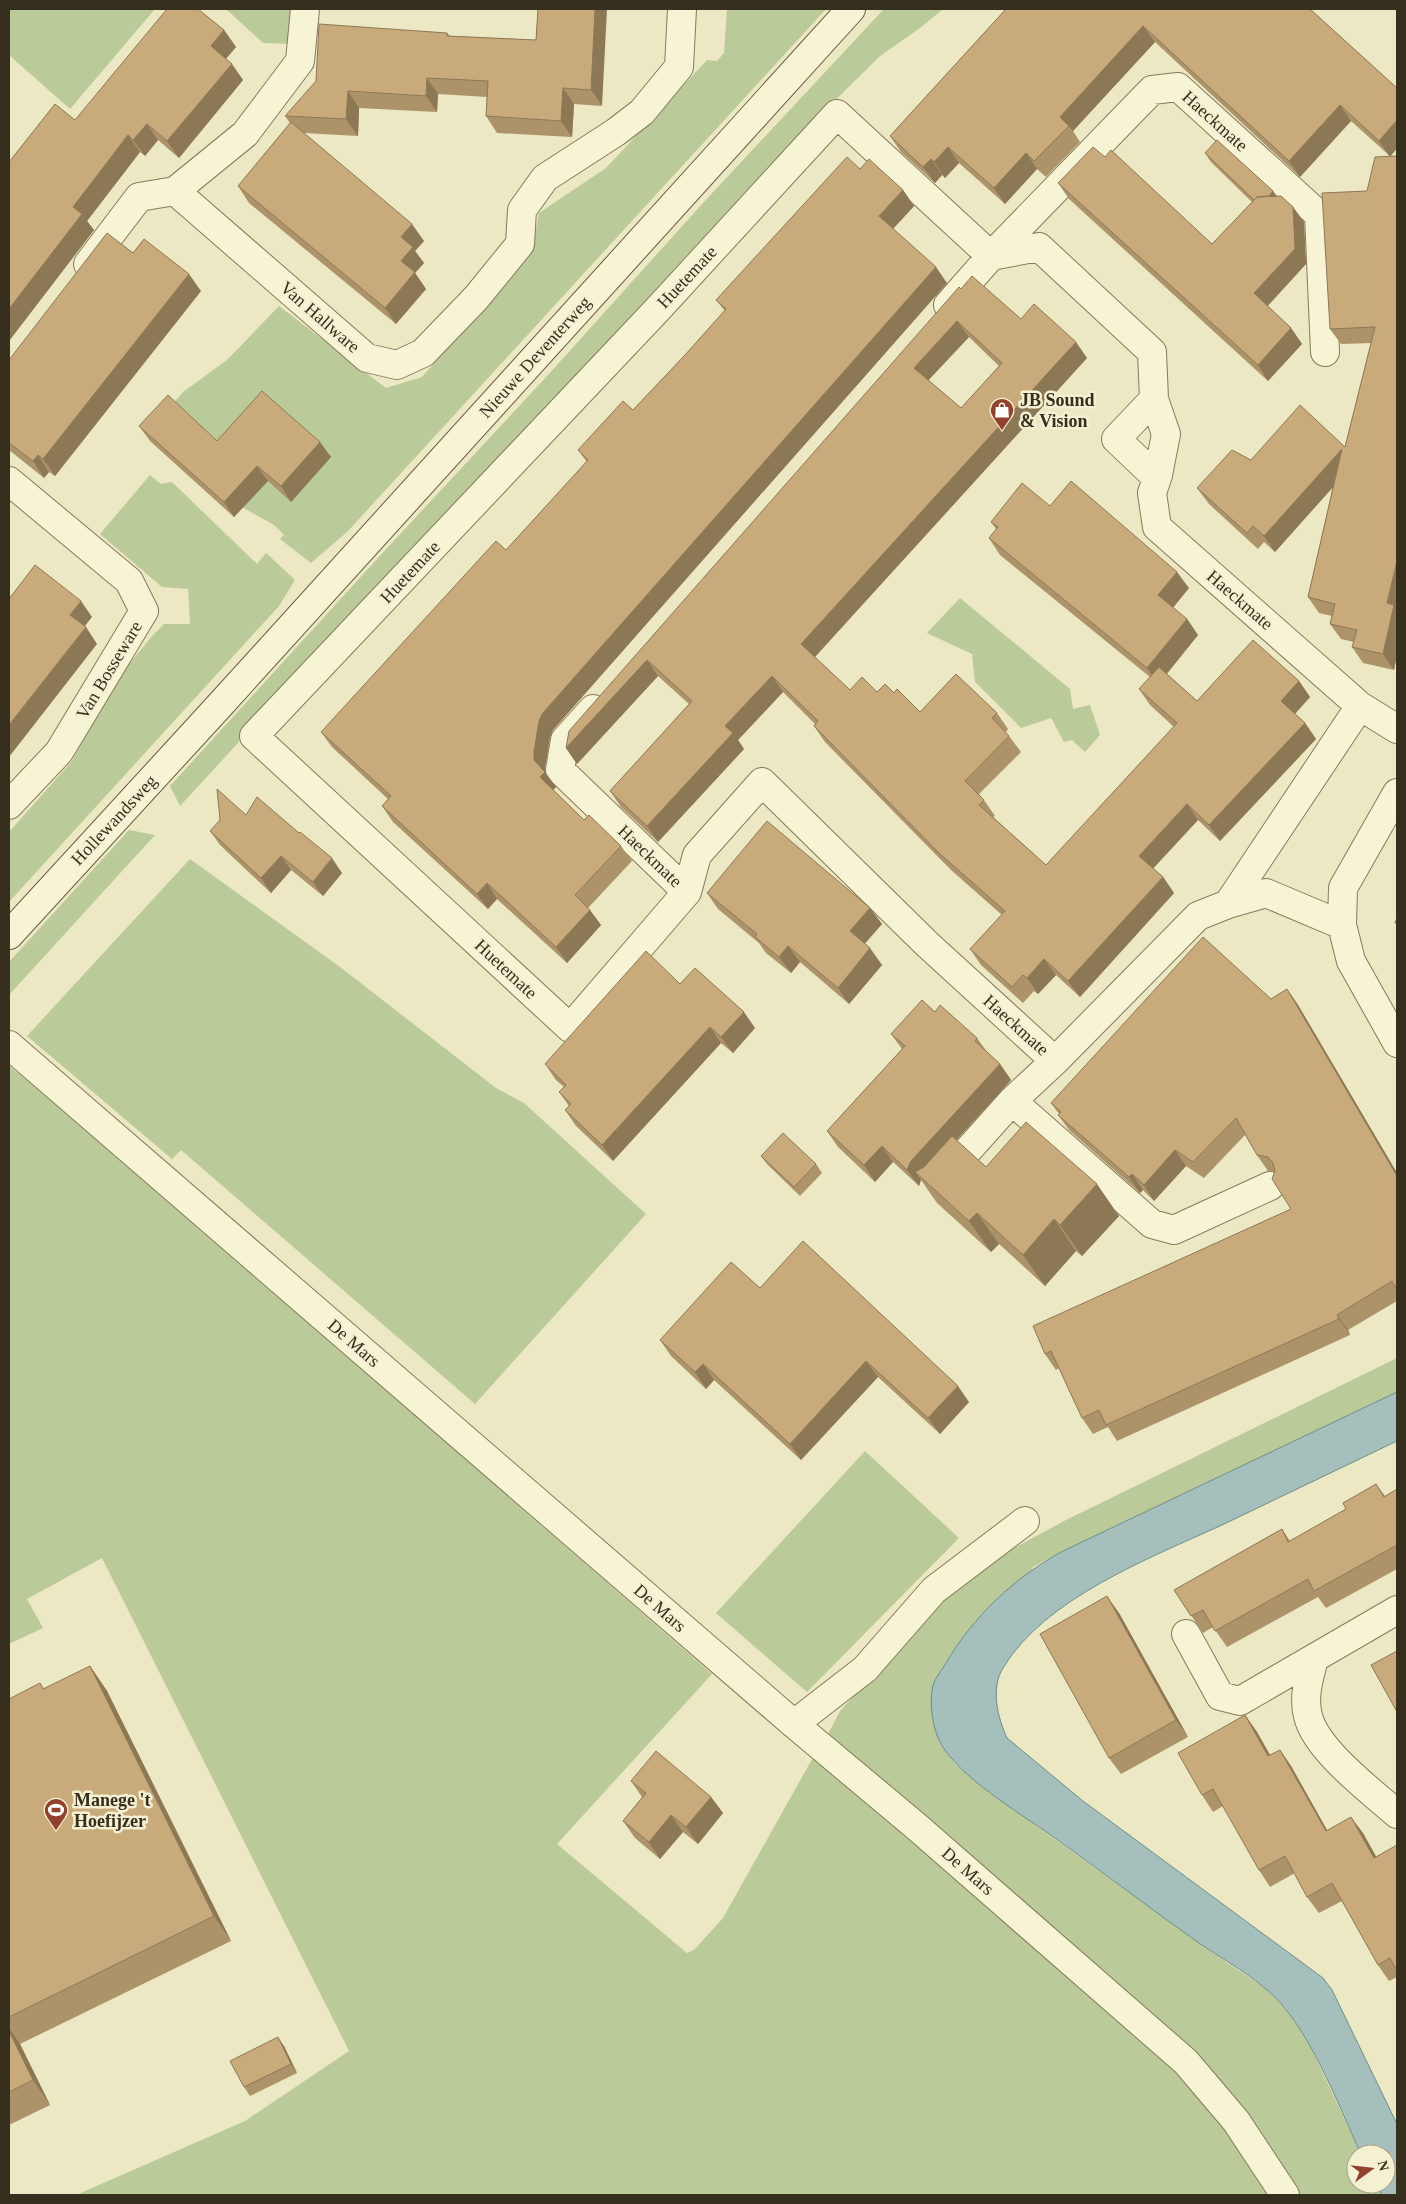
<svg xmlns="http://www.w3.org/2000/svg" width="1406" height="2204" viewBox="0 0 1406 2204" font-family="'Times New Roman',serif">
<style>
.green{fill:#baca98}
.water{fill:#a5bfbd;stroke:#6d8d8b}
.lines{fill:none;stroke-linecap:round;stroke-linejoin:round}
.minor-casing{stroke:#867a5b;stroke-width:30}
.secondary-casing{stroke:#685b3e;stroke-width:30}
.minor{stroke:#f7f4d6;stroke-width:28}
.secondary{stroke:#f7f4d6;stroke-width:28}
.wall{fill:#ad936a;fill-rule:evenodd}
.shaded-wall{fill:#8d7856}
.building{fill:#c9ab7b;stroke:#8d7856;fill-rule:evenodd}
.labels{text-anchor:middle;dominant-baseline:central;stroke-width:5;stroke-linejoin:round;paint-order:stroke}
.street-label{font-size:18px;fill:#362f1e;stroke:#f4f1d3}
.poi-label{font-size:18px;font-weight:bold;fill:#362f1e;stroke:#f4f1d3;text-anchor:start}
</style>
<rect width="100%" height="100%" fill="#ece8c3"/>
<!-- green -->
<path class="green" d="M9,9H155L70,109L9,55Z
M226,9H293L291,44L263,43Z
M727,9H826L348,531L311,563L280,539L284,535L274,525L195,481L146,435L183,392L227,360L279,306L386,388L422,377L532,250L539,213L606,168L707,60L717,61L724,53Z
M884,9H943L920,28L880,56L769,166L180,806L170,786L377,559L548,375L703,203Z
M150,475L161,484L172,482L257,564L266,553L295,580L279,606L9,902V832L72,761L107,696L122,673L152,636L164,624H190L188,589L162,587L100,534Z
M960,598L1070,689L1073,709L1090,705L1100,735L1085,752L1072,740L1064,742L1051,718L1021,728L975,682L972,654L927,633Z
M129,830L155,835L9,995V962Z
M190,859L340,967L496,1088L524,1103L646,1214L475,1404L181,1150L172,1159L27,1036Z
M9,1066L61,1107L712,1674L557,1844L687,1953L694,1950L723,1918L811,1761L817,1754L1130,2028L1182,2077L1223,2127L1270,2195H76L245,2121L349,2051L102,1558L27,1599L43,1628L9,1644Z
M1397,1358V1392L1061,1552L1033,1567L939,1742L955,1764L1016,1811L1227,1963L1267,1989L1292,2017L1310,2046L1361,2154H1356V2184H1376L1382,2195H1297L1285,2173L826,1738L840,1711L912,1632L973,1570L1066,1520Z
M865,1451L959,1538L807,1692L716,1613Z"/>
<!-- water -->
<path class="water" d="M1397,1392V1441C1339,1469 1280,1497 1222,1525C1150,1558 1045,1598 1003,1668C990,1689 998,1718 1007,1738L1083,1801L1323,1978L1332,1990L1397,2124V2195H1382L1376,2184H1386V2154H1361C1338,2105 1308,2023 1266,1989C1245,1971 1215,1955 1192,1938C1144,1904 1096,1867 1048,1833C1016,1811 959,1776 941,1744C932,1728 929,1702 933,1685C935,1678 942,1670 946,1663C973,1617 1014,1578 1061,1552Z"/>
<g class="lines">
<!-- minor casing -->
<g class="minor-casing">
<path id="minor" d="M175,191L367,358L397,365L423,353L476,298L520,244L522,210L545,178L616,132L642,112L679,67L682,9
M175,191L245,134L300,61L305,9
M991,256L837,114L657,310L254,736L570,1028L687,892L697,855L762,782L927,944L1055,1061L1198,916L1228,904L1266,893L1342,925
M991,256L1039,247L1152,352L1154,399L1166,434L1158,475L1152,493L1157,527L1360,706L1397,729
M88,264L139,197L175,191
M948,305L991,256L1152,90L1178,87L1319,215L1325,352
M1154,399L1116,439L1157,478
M9,481L129,581L144,611L59,752L9,805
M593,709L565,740L560,770L687,892
M1397,793L1343,888L1342,925L1351,961L1397,1043
M1228,904L1360,706
M9,1045L794,1724L917,1827L1186,2062L1236,2121L1285,2195
M1012,1101L1055,1061
M944,1177L1012,1101L1152,1224L1174,1230L1270,1186
M1186,1634L1220,1696L1240,1701L1397,1610
M1314,1659C1309,1677 1303,1697 1308,1716C1316,1750 1371,1791 1397,1814
M794,1724L865,1669L934,1590L1025,1521"/>
</g>
<!-- secondary casing -->
<g class="secondary-casing">
<path id="secondary" d="M9,935L220,705L851,9"/>
</g>
<!-- minor -->
<use href="#minor" class="minor"/>
<!-- secondary -->
<use href="#secondary" class="secondary"/>
</g>
<!-- wall -->
<path class="wall" d="M538,9L602,106L574,104L572,137L497,133L486,116L487,97L438,94L437,112L359,108L358,136L304,133L424,241L415,251L424,263L415,273L426,289L396,324L249,203L238,186L290,123L285,116L447,33L450,36L536,40Z
M1006,9H1310L1397,88V149L1390,156H1397V655L1394,670L1363,663L1352,647L1354,642L1341,639L1330,624L1332,616L1319,613L1308,597L1333,486L1275,552L1264,542L1258,549L1209,504L1197,488L1251,460L1345,447L1371,343L1341,344L1330,329L1367,191L1390,156L1351,121L1300,177L1155,42L1073,131L1080,142L1046,177L1037,169L1005,204L959,163L945,178L942,175L935,183L901,152L890,136Z
M224,30L236,47L226,59L243,80L179,158L158,140L145,156L140,152L87,221L94,230L9,341V162L75,120Z
M1205,153L1273,191L1276,196L1293,207L1304,222L1306,264L1267,306L1291,328L1302,344L1268,381L1069,199L1058,183L1105,157L1212,244L1252,202L1211,162Z
M860,169L903,190L914,206L893,229L947,283L553,730L550,737L545,768V772L556,787L553,790L584,820L621,846L632,861L588,908L601,925L567,963L497,899L488,909L393,822L382,806L388,799L332,747L321,732L506,550L547,505L587,462L578,450L633,410L685,355L725,311L716,300Z
M133,253L201,291L55,476L49,472L44,478L9,450V360Z
M961,289L1021,319L1087,358L815,657L850,690L894,693L920,712L997,713L1008,729L1006,732L1021,752L979,794L984,800L995,816L993,817L1046,865L1174,727L1150,705L1139,689L1150,677L1000,555L989,538L996,529L991,522L1050,506L1189,588L1173,608L1187,619L1198,635L1167,674L1197,701L1299,681L1310,697L1295,714L1305,723L1316,739L1220,841L1198,820L1153,868L1163,877L1174,893L1080,997L1056,975L1038,994L1034,991L1023,1003L981,965L970,949L1002,915L951,870L825,742L814,726L815,724L783,692L738,740L744,749L658,842L621,807L610,791L689,704L658,676L577,764L566,748ZM969,337L999,366L961,408L928,380Z
M139,426L217,441L331,457L291,502L268,481L234,517L150,441Z
M246,815L342,873L323,896L291,870L271,893L220,845L210,831Z
M707,893L870,908L882,924L865,944L882,965L849,1004L800,962L791,973L766,953L759,943L718,909Z
M680,984L755,1028L733,1053L721,1043L613,1161L576,1126L565,1110L569,1106L559,1092L564,1087L556,1080L545,1064Z
M1287,989L1298,1005L1397,1173V1301L1348,1330L1350,1335L1117,1441L1108,1427L1093,1434L1082,1418L1059,1368L1056,1370L1045,1354L1291,1209L1274,1172L1268,1171L1257,1155L1245,1135L1204,1178L1186,1166L1154,1201L1143,1190L1140,1193L1069,1130L1058,1115L1059,1114L1051,1103L1271,999Z
M935,1012L977,1038L987,1052L1000,1064L1011,1080L956,1140L986,1167L1119,1216L1082,1256L1076,1251L1045,1286L999,1244L991,1252L937,1203L921,1180L919,1186L893,1162L875,1182L838,1147L827,1131L902,1049L891,1034Z
M761,1156L816,1164L822,1173L800,1196L767,1164Z
M760,1288L969,1402L940,1434L878,1377L801,1460L714,1380L706,1389L671,1356L660,1340Z
M1376,1484L1385,1496L1397,1489V1569L1326,1608L1318,1597L1227,1647L1213,1627L1203,1633L1174,1590L1282,1529L1290,1541L1346,1509Z
M1119,1613L1188,1737L1121,1774L1109,1758Z
M90,1666L107,1691L231,1941L20,2044L50,2105L9,2125V1699L40,1683L44,1689Z
M1245,1715L1257,1732L1270,1755L1280,1750L1291,1766L1327,1830L1363,1833L1376,1857L1397,1845V1977L1389,1981L1378,1965L1342,1901L1319,1913L1307,1897L1295,1873L1270,1887L1259,1870L1223,1806L1213,1812L1202,1795Z
M631,1781L711,1797L723,1813L698,1844L683,1832L660,1859L635,1838L623,1821L642,1797Z
M284,2046L297,2073L250,2096L244,2087Z"/>
<!-- shaded-wall -->
<path class="shaded-wall" d="M595,9H607L602,106L591,90Z
M1143,26L1155,42L1073,131L1069,126L1060,117Z
M224,30L236,47L222,63L211,46Z
M232,64L243,80L179,158L167,141Z
M427,78L438,94L437,112L426,96Z
M563,88L574,104L572,137L561,121Z
M348,91L359,108L358,136L346,119Z
M1340,105L1351,121L1300,177L1289,161Z
M1397,120V148L1390,157L1379,141Z
M147,124L158,140L145,156L133,140Z
M128,135L140,152L87,221L94,230L9,341V309L73,207Z
M948,147L959,163L945,178L934,162Z
M1026,153L1037,169L1005,204L994,188Z
M931,159L942,175L935,183L923,167Z
M903,190L914,206L890,232L879,216Z
M1273,191L1279,200L1260,206Z
M1293,207L1304,222L1306,264L1265,309L1254,293Z
M412,224L424,241L415,251L424,263L415,273L426,289L396,324L385,308L401,237Z
M936,267L947,283L553,730L550,737L545,768V772L556,787L551,793L540,777L534,760V752L539,721L542,714Z
M189,274L201,291L55,476L43,459Z
M957,321L969,337L925,384L914,368Z
M1291,328L1302,344L1268,381L1258,365Z
M1076,342L1087,358L812,660L801,644Z
M320,442L331,457L291,502L281,486Z
M1342,449L1353,465L1275,552L1264,536Z
M38,455L49,472L44,478L33,461Z
M257,466L268,481L234,517L224,502Z
M1397,561V655L1394,670L1383,654L1387,603Z
M1177,572L1189,588L1169,612L1158,595Z
M81,601L92,617L81,631L70,615Z
M1187,619L1198,635L1158,684L1147,668Z
M86,627L97,644L9,757V725Z
M647,660L658,676L577,764L566,748Z
M772,676L783,692L738,740L744,749L658,842L647,826L725,726Z
M1299,681L1310,697L1292,717L1281,701Z
M1305,723L1316,739L1220,841L1209,825Z
M1187,804L1198,820L1150,872L1139,856Z
M281,856L291,870L271,893L261,878Z
M332,858L342,873L323,896L313,882Z
M1163,877L1174,893L1080,997L1068,981Z
M487,883L497,899L488,909L477,894Z
M870,908L882,924L861,947L850,931Z
M590,910L601,925L567,963L556,947Z
M788,946L800,962L791,973L779,957Z
M870,948L882,965L849,1004L838,988Z
M1044,959L1056,975L1038,994L1027,978Z
M1287,989L1298,1005L1397,1173V1176Z
M744,1012L755,1028L733,1053L721,1037Z
M710,1027L721,1043L613,1161L602,1145Z
M1000,1064L1011,1080L922,1178L915,1172L921,1180L919,1186L907,1170L911,1161Z
M882,1146L893,1162L875,1182L864,1165Z
M1175,1150L1186,1166L1154,1201L1144,1185Z
M1132,1174L1143,1190L1140,1193L1129,1177Z
M1097,1184L1119,1216L1082,1256L1060,1225Z
M977,1213L999,1244L991,1252L969,1221Z
M1054,1219L1076,1251L1045,1286L1023,1255Z
M1337,1315L1348,1330L1350,1335L1339,1319Z
M866,1361L878,1377L801,1460L790,1444Z
M703,1364L714,1380L706,1389L695,1372Z
M958,1386L969,1402L940,1434L928,1418Z
M1107,1596L1119,1613L1188,1737L1176,1720Z
M90,1666L107,1691L231,1941L214,1916Z
M1245,1715L1257,1732L1280,1773L1268,1756Z
M1280,1750L1291,1766L1337,1848L1326,1831Z
M711,1797L723,1813L698,1844L686,1827Z
M671,1815L683,1832L660,1859L649,1842Z
M1351,1817L1363,1833L1386,1874L1374,1858Z
M9,2028L20,2044L50,2105L33,2080L9,2031Z
M278,2037L284,2046L297,2073L291,2064Z"/>
<!-- building -->
<path class="building" d="M167,9H198L224,30L211,46L232,64L167,141L147,124L133,140L128,135L73,207L82,214L9,309V162L55,104L75,120Z
M538,9H595L591,90L563,88L561,121L486,116L488,81L427,78L426,96L348,91L346,119L285,116L316,81L319,24L447,33V36L536,40Z
M1006,9H1310L1397,88V120L1379,141L1340,105L1289,161L1143,26L1060,117L1069,126L1034,161L1026,153L994,188L948,147L934,162L931,159L923,167L890,136Z
M291,122L412,224L401,237L413,247L401,261L415,272L385,308L238,186Z
M1217,140L1273,191L1269,196L1257,197L1254,200L1205,153Z
M1093,147L1105,157L1111,150L1212,244L1257,197L1281,196L1293,207L1295,249L1254,293L1291,328L1258,365L1058,183Z
M1397,156V561L1387,603L1394,605L1383,654L1352,647L1357,630L1330,624L1335,604L1308,597L1342,449L1264,536L1253,526L1247,533L1197,488L1232,450L1251,460L1300,405L1345,447L1375,327L1330,329L1322,193L1367,191L1375,157Z
M847,157L860,169L869,159L903,190L879,216L936,267L542,714L539,721L534,752V760L545,772L540,777L584,820L589,815L621,846L575,895L590,910L556,947L487,883L477,894L382,806L391,796L321,732L496,541L506,550L588,460L578,450L623,401L633,410L685,355L726,309L716,300Z
M107,233L133,253L144,239L189,274L43,459L38,455L33,461L9,443V360Z
M972,276L1021,319L1034,304L1076,342L801,644L850,690L862,677L877,692L885,684L894,693L897,689L920,712L956,674L997,713L992,718L1009,736L965,781L984,800L979,805L1046,865L1177,723L1139,689L1159,667L1197,701L1253,640L1299,681L1281,701L1305,723L1209,825L1187,804L1139,856L1163,877L1068,981L1044,959L1027,978L1023,975L1012,987L970,949L1005,911L940,854L814,726L818,721L772,676L725,726L733,733L647,826L610,791L692,701L647,660L566,748L569,731L959,287L961,289ZM957,321L1002,363L961,408L914,368Z
M262,391L320,442L281,486L257,466L224,502L139,426L168,395L217,441Z
M1071,481L1177,572L1158,595L1187,619L1147,668L989,538L998,527L991,522L1022,483L1050,506Z
M35,565L81,601L70,615L86,627L9,725V599Z
M217,789L246,815L257,797L299,833L300,832L332,858L313,882L281,856L261,878L210,831L220,820Z
M767,821L870,908L850,931L870,948L838,988L788,946L779,957L755,937L757,934L707,893Z
M1397,918V924L1395,923Z
M1203,937L1271,999L1287,989L1397,1176V1290L1392,1281L1337,1315L1339,1319L1106,1425L1099,1410L1082,1418L1051,1351L1045,1354L1033,1326L1291,1209L1272,1179L1275,1171L1273,1163L1268,1157L1257,1155L1236,1118L1193,1162L1175,1150L1144,1185L1132,1174L1129,1177L1058,1115L1061,1112L1051,1103Z
M646,951L680,984L695,968L744,1012L721,1037L710,1027L602,1145L565,1110L571,1104L559,1092L566,1085L545,1064Z
M922,1000L935,1012L940,1005L977,1038L975,1041L1000,1064L911,1161L907,1170L882,1146L864,1165L827,1131L905,1046L891,1034Z
M1026,1122L1097,1184L1060,1225L1054,1219L1023,1255L977,1213L969,1221L915,1172L924,1167L952,1136L986,1167Z
M783,1133L816,1164L794,1187L761,1156Z
M803,1241L958,1386L928,1418L866,1361L790,1444L703,1364L695,1372L660,1340L731,1262L760,1288Z
M1376,1484L1384,1497L1397,1489V1545L1314,1591L1308,1579L1215,1631L1203,1610L1191,1616L1174,1590L1282,1529L1288,1542L1346,1509L1343,1503Z
M1107,1596L1176,1720L1109,1758L1040,1634Z
M1397,1651V1712L1371,1665Z
M90,1666L214,1916L9,2017V1699L40,1683L43,1689Z
M1245,1715L1268,1756L1280,1750L1326,1831L1351,1817L1374,1858L1397,1845V1971L1390,1958L1378,1965L1332,1883L1307,1897L1285,1856L1259,1870L1213,1789L1202,1795L1178,1753Z
M656,1751L711,1797L686,1827L671,1815L649,1842L623,1821L646,1793L631,1781Z
M9,2031L33,2080L9,2092Z
M278,2037L291,2064L244,2087L230,2061Z"/>
<!-- icons -->
<defs>
<g id="shop-pin" transform="scale(1.25)"><path d="M0 17L-7.5 6A9.5 9.5 0 1 1 7.5 6Z" fill="#92412d" stroke="#f4f1d3"/><path d="M-5-2.5h2.3a2.7 3.5 0 0 1 5.4 0H5L5.5 6h-11ZM-1.5-2.5h3a1.5 2.3 0 0 0-3 0Z" fill="#fff"/></g>
<g id="stadium-pin" transform="scale(1.25)"><path d="M0 17L-7.5 6A9.5 9.5 0 1 1 7.5 6Z" fill="#92412d" stroke="#f4f1d3"/><path d="M0-5a6.5 5 0 1 0 0 10a6.5 5 0 1 0 0-10ZM-3.5-1.8h7v3.6h-7Z" fill="#fff"/></g>
</defs>
<g fill-rule="evenodd">
<use href="#shop-pin" x="1002" y="410"/>
<use href="#stadium-pin" x="56" y="1810"/>
</g>
<g class="labels">
<!-- street labels -->
<g class="street-label">
<text transform="translate(1215 121) rotate(42)">Haeckmate</text>
<text transform="translate(687 277) rotate(-47)">Huetemate</text>
<text transform="translate(320 317) rotate(41)">Van Hallware</text>
<text transform="translate(535 357) rotate(-48)">Nieuwe Deventerweg</text>
<text transform="translate(410 572) rotate(-47)">Huetemate</text>
<text transform="translate(1240 600) rotate(41)">Haeckmate</text>
<text transform="translate(109 670) rotate(-59)">Van Bosseware</text>
<text transform="translate(114 820) rotate(-47)">Hollewandsweg</text>
<text transform="translate(650 856) rotate(44)">Haeckmate</text>
<text transform="translate(506 969) rotate(43)">Huetemate</text>
<text transform="translate(1016 1025) rotate(42)">Haeckmate</text>
<text transform="translate(354 1343) rotate(41)">De Mars</text>
<text transform="translate(660 1608) rotate(41)">De Mars</text>
<text transform="translate(968 1871) rotate(41)">De Mars</text>
</g>
<!-- poi labels -->
<g class="poi-label">
<text x="1020" y="400">JB Sound<tspan x="1020" dy="21">&amp; Vision</tspan></text>
<text x="74" y="1800">Manege 't<tspan x="74" dy="21">Hoefijzer</tspan></text>
</g>
</g>
<!-- border -->
<rect width="1406" height="2204" fill="none" stroke="#362f1e" stroke-width="20"/>
<!-- north arrow -->
<g transform="translate(1371 2169) rotate(75)"><circle r="24" fill="#f4f1d3" stroke="#a8a38b"/>
<path d="M0-4L9 19L0 12L-9 19Z" fill="#92412d"/>
<text y="-8" font-size="14" font-weight="bold" text-anchor="middle" fill="#362f1e">N</text>
</g>
</svg>
